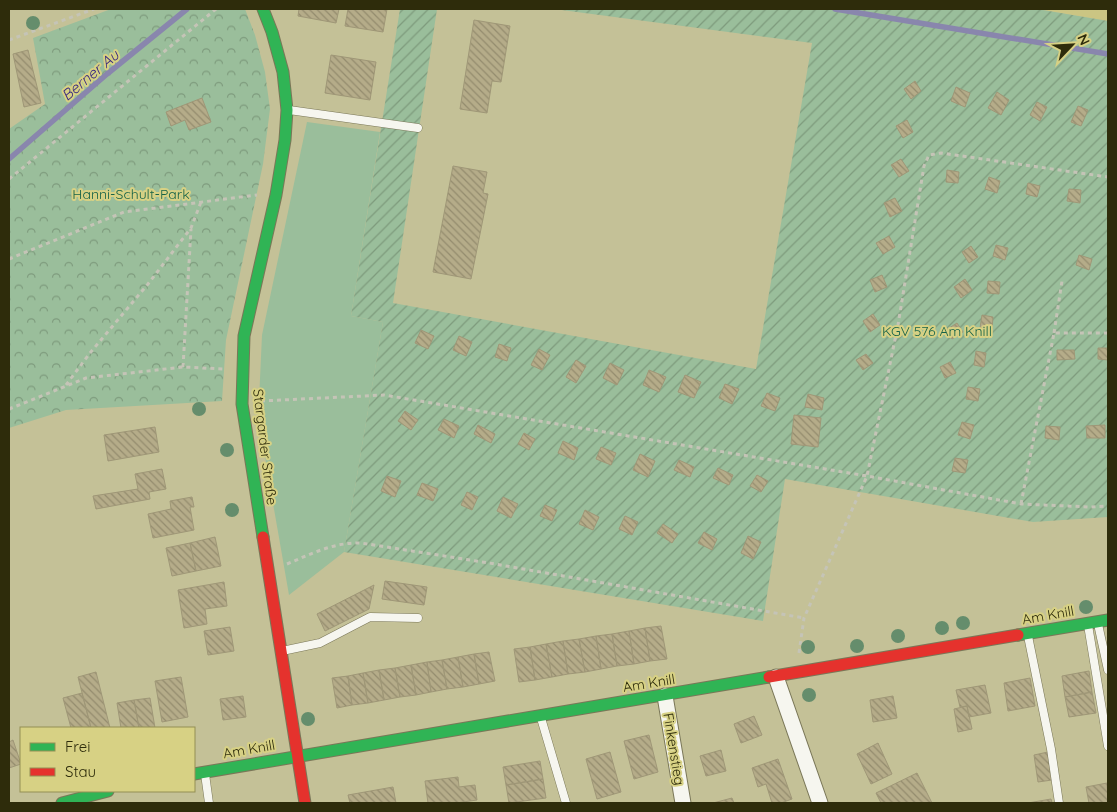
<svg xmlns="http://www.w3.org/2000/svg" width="1117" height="812" viewBox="0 0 1117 812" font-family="Quicksand,sans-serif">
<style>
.built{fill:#cbc583}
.grass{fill:#9abe9b}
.park{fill:url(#park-crowns)}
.garden{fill:url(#garden-furrows)}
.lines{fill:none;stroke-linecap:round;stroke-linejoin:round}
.stream{stroke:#8986ad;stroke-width:5.5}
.building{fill:url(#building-back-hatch);stroke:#9f9777}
.lane-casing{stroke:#7a7758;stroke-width:9}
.street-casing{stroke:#7a7758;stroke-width:17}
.fast-casing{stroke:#7a7758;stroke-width:13}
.jam-casing{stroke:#7a7758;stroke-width:13}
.path{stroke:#c5c4b7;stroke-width:3;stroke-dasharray:4 4;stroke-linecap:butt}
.lane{stroke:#f6f6ef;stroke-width:8}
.street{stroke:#f6f6ef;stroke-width:15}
.fast{stroke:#30b455;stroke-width:11}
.jam{stroke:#e5322d;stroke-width:11}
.tree{fill:#658d6c}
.labels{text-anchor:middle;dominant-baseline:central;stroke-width:4;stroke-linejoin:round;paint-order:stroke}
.park-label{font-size:14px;fill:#176348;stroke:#d7d184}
.street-label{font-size:14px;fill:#2e2c0b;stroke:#d7d184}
.water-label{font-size:15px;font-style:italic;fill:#372780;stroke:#d7d184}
</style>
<defs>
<pattern id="park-crowns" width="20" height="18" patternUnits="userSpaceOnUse" patternTransform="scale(1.25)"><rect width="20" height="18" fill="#9abe9b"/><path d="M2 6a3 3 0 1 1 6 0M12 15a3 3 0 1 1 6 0" fill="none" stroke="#7e9b7d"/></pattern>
<pattern id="garden-furrows" width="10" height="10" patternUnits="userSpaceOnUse" patternTransform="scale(1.25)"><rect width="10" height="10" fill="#9abe9b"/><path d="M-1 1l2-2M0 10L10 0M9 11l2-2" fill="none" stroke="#7e9b7d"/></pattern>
<pattern id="building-back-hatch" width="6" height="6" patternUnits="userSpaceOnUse" patternTransform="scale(1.25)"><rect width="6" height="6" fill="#b5ac89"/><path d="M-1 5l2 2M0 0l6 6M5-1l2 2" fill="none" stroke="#948c6e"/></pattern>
</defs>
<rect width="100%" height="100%" fill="#c4c197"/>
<!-- built -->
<path class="built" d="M1037,9H1108V21Z"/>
<!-- grass -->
<path class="grass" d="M307,122L380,132L351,316L383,322L344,552L289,595L266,463L259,401L262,335Z"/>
<!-- park -->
<path class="park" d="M111,9H245L255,35L265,72L270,109L263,164L226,340L222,401L66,410L9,428V129L45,104L33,38Z"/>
<!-- garden -->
<path class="garden" d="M400,9H437L393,303L756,369L812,43L554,9H1037L1108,21V517L1033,522L785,479L763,621L344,552L383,322L351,316Z"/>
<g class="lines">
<!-- stream -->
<path class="stream" d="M835,9L1108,54
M9,159L107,74L187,9"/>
</g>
<!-- building -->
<path class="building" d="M299,9H339L336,23L298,16Z
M348,9H387L383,32L345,26Z
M474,20L510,26L501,82L492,81L487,113L460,109Z
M28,50L41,103L24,107L13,54Z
M331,55L376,62L370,100L325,93Z
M915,81L921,91L911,99L904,89Z
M956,87L970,93L965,107L951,101Z
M997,92L1009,100L1001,115L988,108Z
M202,98L211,122L189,130L185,120L171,126L166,112Z
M1037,102L1047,107L1040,121L1030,115Z
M1078,106L1088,110L1081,126L1071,122Z
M907,120L913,132L903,138L896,126Z
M901,159L909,171L899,177L891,165Z
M453,166L487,172L483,193L488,194L471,279L433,272Z
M947,170L959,172L958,183L946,182Z
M989,177L1000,181L997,193L985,189Z
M1028,183L1040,186L1037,197L1026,194Z
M1069,189L1081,190L1080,203L1067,201Z
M895,198L902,211L890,217L884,203Z
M889,236L895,247L883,254L876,243Z
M996,245L1008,248L1005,260L993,256Z
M971,246L978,257L969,263L962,252Z
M1079,255L1092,259L1089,270L1076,265Z
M882,275L887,287L875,292L870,280Z
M965,279L972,290L961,298L954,287Z
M988,281L1000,282L999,294L987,293Z
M873,314L880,325L870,332L863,321Z
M982,315L993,317L992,329L980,328Z
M957,323L963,332L952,339L946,330Z
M421,330L434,336L428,349L415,343Z
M459,336L472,342L466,356L453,350Z
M499,344L511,348L507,361L495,357Z
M1098,348H1108V360L1098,359Z
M539,349L550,355L542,370L531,365Z
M1057,350H1074L1075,359L1057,360Z
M976,351L986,353L984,367L974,365Z
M866,354L873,363L863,370L856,360Z
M576,360L586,366L576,383L566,377Z
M950,362L956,373L945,378L940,367Z
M610,363L624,370L617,385L603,378Z
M649,370L666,377L659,392L643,385Z
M685,375L701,382L694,398L678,392Z
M725,384L739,389L732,404L719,398Z
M968,387L980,389L978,401L966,399Z
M767,393L780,398L775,411L761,406Z
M808,394L824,398L822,410L805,407Z
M405,411L418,420L411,430L398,421Z
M794,415L821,418L818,447L791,444Z
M444,419L459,426L454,438L438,430Z
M962,422L974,425L970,439L958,435Z
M478,425L495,434L491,443L474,434Z
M1105,425V438H1087L1086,426Z
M1046,426L1060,427L1059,440L1045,438Z
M155,427L159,452L108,461L104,435Z
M524,433L535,439L529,450L518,444Z
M563,441L578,448L574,460L558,453Z
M601,447L616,453L611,465L596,459Z
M640,454L655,461L648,477L633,470Z
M955,458L968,460L965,473L952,471Z
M679,460L694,467L690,477L674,470Z
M718,468L733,475L729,485L713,478Z
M162,469L166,489L149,492L150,499L96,509L93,496L138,489L135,474Z
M757,475L768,481L761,492L750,486Z
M387,476L401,481L395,497L381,491Z
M422,483L438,489L433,501L417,495Z
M467,492L478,497L472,510L461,505Z
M192,497L194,507H190L194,530L153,538L148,514L171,509L170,501Z
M503,497L518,504L511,518L497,511Z
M545,505L557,510L552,521L540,516Z
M585,510L599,517L593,530L579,524Z
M625,516L638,522L632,535L619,529Z
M663,524L678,534L672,543L657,533Z
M704,532L717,539L712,550L698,543Z
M748,536L761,542L753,559L741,553Z
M215,537L221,566L196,571L190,543Z
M190,543L196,571L172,576L166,548Z
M385,581L427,587L424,605L382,599Z
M224,582L227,606L205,609L207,624L184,628L178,590Z
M374,585L369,609L325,631L317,614Z
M661,626L667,659L650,661L645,628Z
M230,627L234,651L208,655L204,631Z
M645,628L650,661L634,664L629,631Z
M629,631L634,664L617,666L612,634Z
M612,634L617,666L601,669L596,636Z
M596,636L601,669L585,672L579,639Z
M579,639L585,672L568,674L563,641Z
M563,641L568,674L552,677L546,644Z
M546,644L552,677L535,680L530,647Z
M530,647L535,680L519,682L514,649Z
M489,652L495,681L479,684L474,654Z
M474,654L479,684L463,687L458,657Z
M458,657L463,687L447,689L442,660Z
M442,660L447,689L431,692L427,662Z
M427,662L431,692L416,695L411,665Z
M411,665L416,695L400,697L395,668Z
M395,668L400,697L384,700L379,670Z
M379,670L384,700L368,703L363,673Z
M1089,671L1092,692L1065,697L1062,676Z
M96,672L110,728H91L78,677Z
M363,673L368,703L352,705L348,676Z
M348,676L352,705L337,708L332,678Z
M181,677L188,717L162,722L155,681Z
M1030,678L1035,706L1008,711L1004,683Z
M985,685L991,713L969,717L967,706L960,707L956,690Z
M1092,692L1096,713L1069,717L1065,697Z
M82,693L91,728H71L63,698Z
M243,696L246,717L223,720L220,699Z
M893,696L897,718L873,722L870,700Z
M150,698L155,728H139L134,700Z
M134,700L139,728H121L117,703Z
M967,706L972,729L958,732L954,709Z
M754,716L762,735L741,743L734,724Z
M649,735L658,772L634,779L624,741Z
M13,740L21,764L9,768V742Z
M878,743L892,774L871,784L857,754Z
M721,750L726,771L706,776L700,756Z
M610,752L621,792L597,799L586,759Z
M1048,752L1052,780L1038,782L1034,755Z
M778,759L792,799L781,803H772L766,784L758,787L752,768Z
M540,761L543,779L506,785L503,767Z
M917,773L932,803H881L876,793Z
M458,777L459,787L475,785L477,800L456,803H428L425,781Z
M543,779L546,798L509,803L506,785Z
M1107,783L1108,803H1089L1086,787Z
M393,787L396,803H350L348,795Z
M732,798L734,803H713Z
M1051,799L1052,803H1028Z"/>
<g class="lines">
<!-- lane casing -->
<g class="lane-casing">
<path id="lane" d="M289,110L418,128
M1098,624L1108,670
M1088,625L1108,746
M1028,636L1051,749L1059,803
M282,651L320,643L370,617L418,618
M541,718L566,803
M205,774L209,803"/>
</g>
<!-- street casing -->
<g class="street-casing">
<path id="street" d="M776,677L820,803
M665,696L683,803"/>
</g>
<!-- fast casing -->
<g class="fast-casing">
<path id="fast" d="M263,9L272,32L283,72L287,110L285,140L276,195L244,336L242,404L263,537
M1018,635L1108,620
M194,774L769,677
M62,803L108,791"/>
</g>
<!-- jam casing -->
<g class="jam-casing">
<path id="jam" d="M263,537L305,803
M769,677L1018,635"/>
</g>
<!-- path -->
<path class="path" d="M9,40L94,9
M9,179L216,9
M9,259L124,212L257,195
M1054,333L1062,281
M183,367L191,229
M66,385L90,353L148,284L191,228L201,202
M261,401L384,395L867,476L1021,504L1090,507L1108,506
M9,409L86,378L183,367L224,369
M1021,504L1054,333H1108
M287,564C311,554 334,542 361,543L489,563L804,618
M799,653L804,618L867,476L898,325L924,166L929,155L941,153L1108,177"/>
<!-- lane -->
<use href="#lane" class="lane"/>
<!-- street -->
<use href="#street" class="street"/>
<!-- fast -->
<use href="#fast" class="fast"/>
<!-- jam -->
<use href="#jam" class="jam"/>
</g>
<!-- trees -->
<g class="tree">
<circle cx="33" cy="23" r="7"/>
<circle cx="199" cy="409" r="7"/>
<circle cx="227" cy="450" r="7"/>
<circle cx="232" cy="510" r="7"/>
<circle cx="1086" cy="607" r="7"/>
<circle cx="963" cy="623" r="7"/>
<circle cx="942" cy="628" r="7"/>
<circle cx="898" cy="636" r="7"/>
<circle cx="857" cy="646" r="7"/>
<circle cx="808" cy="647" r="7"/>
<circle cx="809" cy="695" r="7"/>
<circle cx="308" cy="719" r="7"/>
</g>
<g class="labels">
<!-- park labels -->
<g class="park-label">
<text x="131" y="194">Hanni-Schult-Park</text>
<text x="937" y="331">KGV 576 Am Knill</text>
</g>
<!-- street labels -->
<g class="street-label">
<text transform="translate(265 447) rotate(83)">Stargarder Straße</text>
<text transform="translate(1048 615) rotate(-10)">Am Knill</text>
<text transform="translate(649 683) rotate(-9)">Am Knill</text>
<text transform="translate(249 749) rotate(-10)">Am Knill</text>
<text transform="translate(674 749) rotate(81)">Finkenstieg</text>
</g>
<!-- water labels -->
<g class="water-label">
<text transform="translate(90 75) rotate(-40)">Berner Au</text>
</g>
</g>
<!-- border -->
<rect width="1117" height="812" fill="none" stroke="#2e2c0b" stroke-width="20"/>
<!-- legend -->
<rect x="20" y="727" width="175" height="65" fill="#d7d184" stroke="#938f54"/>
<rect x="30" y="743" width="25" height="8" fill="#30b455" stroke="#938f54"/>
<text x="65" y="752" font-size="15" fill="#2e2c0b">Frei</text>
<rect x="30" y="768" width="25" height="8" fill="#e5322d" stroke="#938f54"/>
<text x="65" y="777" font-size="15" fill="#2e2c0b">Stau</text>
<!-- north arrow -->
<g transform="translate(1072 45) rotate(65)" stroke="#d7d184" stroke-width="4" paint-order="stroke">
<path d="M0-4L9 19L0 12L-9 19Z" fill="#2e2c0b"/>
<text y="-8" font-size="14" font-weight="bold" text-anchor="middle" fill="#2e2c0b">N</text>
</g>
</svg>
